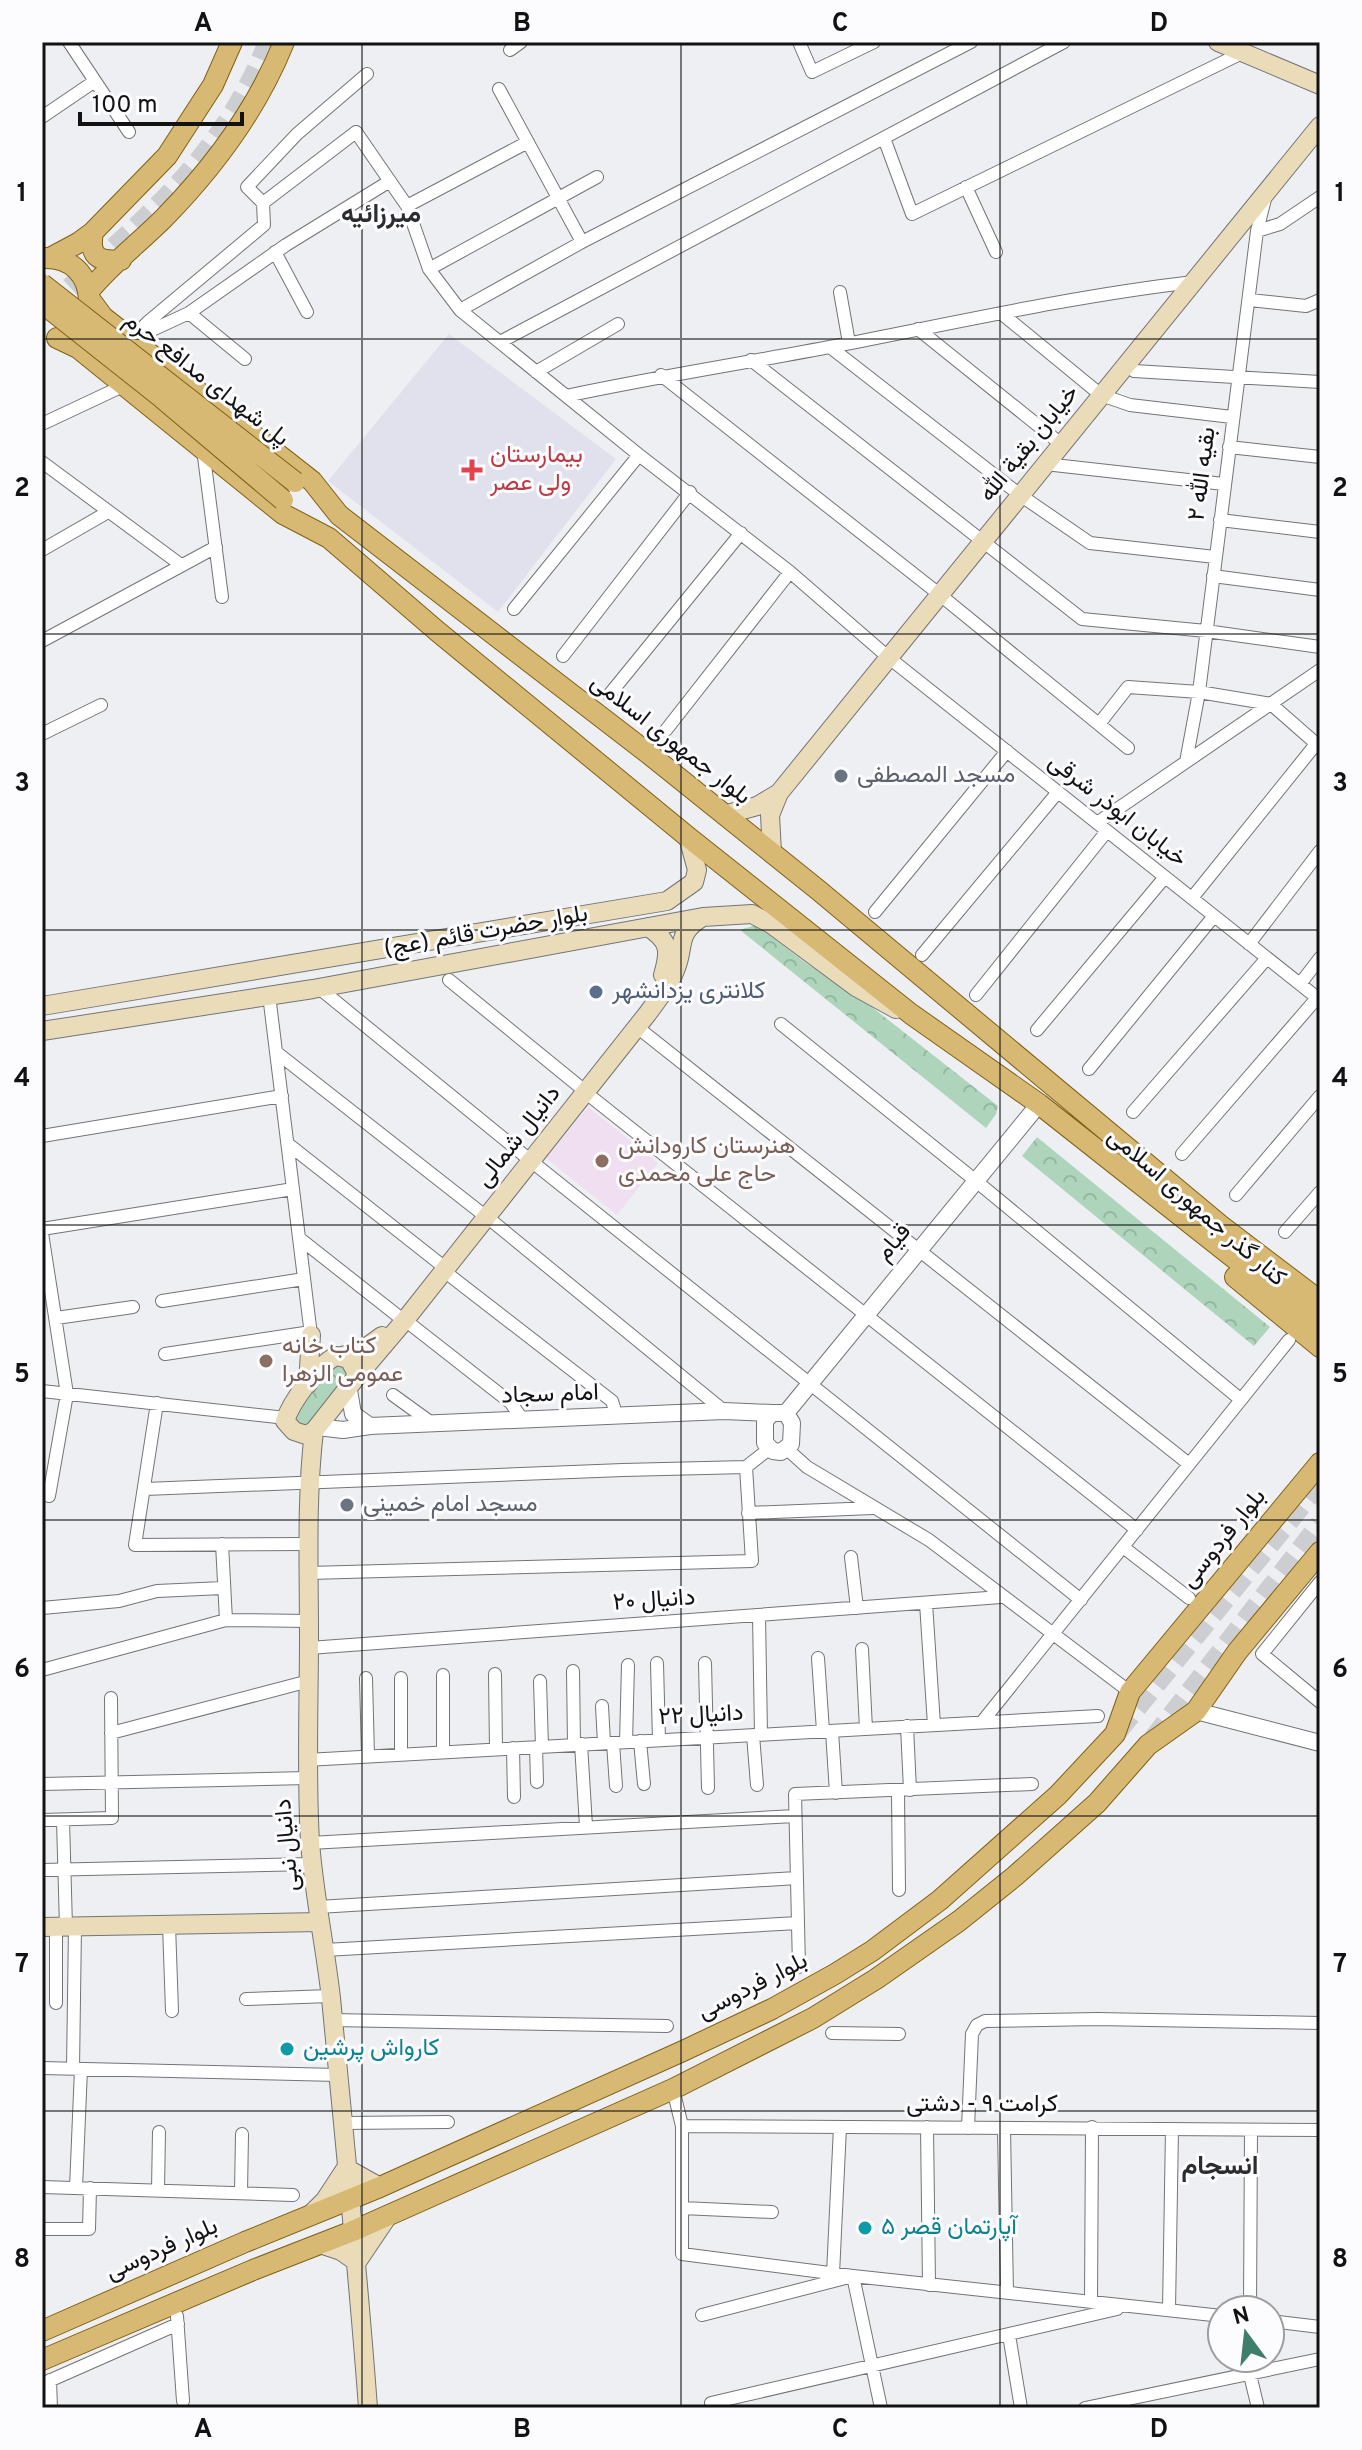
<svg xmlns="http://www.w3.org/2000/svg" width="1362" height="2450" viewBox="0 0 1362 2450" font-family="Overpass,Vazirmatn,sans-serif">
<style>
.built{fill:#e0e1ec}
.education{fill:#f0dff1}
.park{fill:url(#park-crowns)}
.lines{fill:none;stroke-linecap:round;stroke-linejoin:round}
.primary-tunnel{stroke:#cdced1;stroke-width:20;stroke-dasharray:20 10;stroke-linecap:butt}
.minor-casing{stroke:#737477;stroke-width:14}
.tertiary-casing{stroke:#737477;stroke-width:18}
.secondary-casing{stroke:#737477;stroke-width:20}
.primary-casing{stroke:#816015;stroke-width:22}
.minor{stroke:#fff;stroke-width:12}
.tertiary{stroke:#fff;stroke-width:16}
.secondary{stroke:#ebdcb9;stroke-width:18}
.primary{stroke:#d7b973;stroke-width:20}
.primary-bridge-casing{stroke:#816015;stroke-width:22;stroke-linecap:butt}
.primary-bridge{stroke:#d7b973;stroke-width:20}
.grid{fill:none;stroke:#121213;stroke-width:2;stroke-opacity:0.55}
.health-dot{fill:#e0444e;stroke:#fcfcff;stroke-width:3}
.worship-dot{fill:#6b7280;stroke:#fcfcff;stroke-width:3}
.service-dot{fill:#5c6f8a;stroke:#fcfcff;stroke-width:3}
.education-dot{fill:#8d6e63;stroke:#fcfcff;stroke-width:3}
.culture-dot{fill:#0f9aa8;stroke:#fcfcff;stroke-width:3}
.labels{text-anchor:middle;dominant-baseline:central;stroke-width:6;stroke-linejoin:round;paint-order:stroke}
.street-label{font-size:24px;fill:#121213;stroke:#fcfcff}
.health-label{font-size:24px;fill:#be3a42;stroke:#fcfcff;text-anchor:start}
.worship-label{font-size:24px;fill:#5b616d;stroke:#fcfcff;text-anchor:start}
.service-label{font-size:24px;fill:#4e5e75;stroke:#fcfcff;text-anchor:start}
.education-label{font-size:24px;fill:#785e54;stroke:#fcfcff;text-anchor:start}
.culture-label{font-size:24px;fill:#0d838f;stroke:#fcfcff;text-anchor:start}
.neighbourhood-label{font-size:26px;font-weight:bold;fill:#2c2d2f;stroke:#fcfcff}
.neatline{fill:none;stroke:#121213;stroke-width:3}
.grid-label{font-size:26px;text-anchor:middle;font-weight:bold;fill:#121213}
</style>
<defs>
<pattern id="park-crowns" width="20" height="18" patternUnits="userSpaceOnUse" patternTransform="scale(2)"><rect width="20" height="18" fill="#aed5bb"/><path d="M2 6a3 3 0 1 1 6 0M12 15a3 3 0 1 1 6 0" fill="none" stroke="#95b6a0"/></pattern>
</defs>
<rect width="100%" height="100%" fill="#eeeff3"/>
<!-- built -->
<path class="built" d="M449,334L616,459L498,612L328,481Z"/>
<!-- education -->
<path class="education" d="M588,1107L658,1163L617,1215L546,1158Z"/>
<!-- park -->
<path class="park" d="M756,925L806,963L868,1004L998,1106L996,1114L986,1128L740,930Z
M1037,1137L1270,1327L1254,1346L1022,1156Z
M342,1364L349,1372L312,1426L299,1428L294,1417L330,1367Z"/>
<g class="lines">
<!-- primary-tunnel -->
<path class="primary-tunnel" d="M48,308C138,223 221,163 268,42
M1118,1731L1320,1483
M1153,1739L1320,1524"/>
<!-- minor casing -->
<g class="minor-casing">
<path id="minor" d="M69,42L129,132
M799,42L812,72L874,42
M510,50L521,42
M499,89L582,242
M42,117L95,81
M884,138L912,214L1244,52
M966,187L996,252
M263,203L247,187L297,134L367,74
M407,206L528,142
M1257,231L1280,224L1320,197
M275,252L307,312
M429,269L597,177
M840,292L849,343
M1250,300L1306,306L1320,300
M460,310L582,242L971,42
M189,313L245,359
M1001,313L1101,395L1130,405L1232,417
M918,329L1061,444
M137,337L189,313L286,245L390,181
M130,340L149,321L264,225L263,203L356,132L407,206L429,269L460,310L639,455L790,572L888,657L1320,1000
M500,342L1064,42
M830,347L1020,495L1090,543L1215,557
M751,360L1082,619L1206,631L1320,647
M1134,371L1320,382
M536,372L618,324
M661,375L939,594L1128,748
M566,396C655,377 745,363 835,346C954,323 1073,296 1193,282
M42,424L125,385
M1229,447L1320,457
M203,449L222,597
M42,462L181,565
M1045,464L1224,484
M1220,520L1320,532
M42,550L108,512
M1213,576L1320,590
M514,609L639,455
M42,641L216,547
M563,656L690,492
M609,695L741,533
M1099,724L1128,687L1199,692L1271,704L1320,747
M666,730L790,572
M42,734L101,705
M1186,762L1199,692L1257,231L1265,199
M1097,823L1320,670
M1192,898L1316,744
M875,912L1007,751
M1249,944L1320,851
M922,955L1058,792
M449,980L580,1087
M1300,984L1320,958
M319,988L525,1156
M269,995L311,1335
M976,995L1107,831
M781,1024L976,1181L1240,1399
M637,1027L1189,1464
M1037,1030L1165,877
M276,1052L480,1212
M1089,1069L1214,916
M585,1092L1137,1530
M1133,1112L1267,958
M42,1136L282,1096
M288,1144L439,1263
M1182,1154L1317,998
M531,1161L1081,1600
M1236,1195L1320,1096
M487,1217L724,1411
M42,1229L293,1189
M1285,1232L1320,1192
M42,1233L67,1394L49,1496
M299,1238L398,1316
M444,1271L612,1401L617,1417
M162,1301L304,1279
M56,1318L133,1307
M405,1320L511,1403L522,1419
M165,1354L311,1332
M42,1391L286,1418
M393,1395L433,1424
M157,1403L135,1545L309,1544
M787,1449L807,1467L929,1540L1130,1692
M746,1467L769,1449
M145,1489L623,1470L746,1467
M748,1513L873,1508
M222,1544L226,1620
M1123,1547L1189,1598
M851,1557L857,1608
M309,1573L752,1561L746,1467
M1320,1582L1262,1654L1320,1702
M926,1603L934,1725
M42,1608L119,1601L157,1591L223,1588
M759,1615L761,1735
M309,1648L1001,1597
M862,1649L866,1729
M818,1658L823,1731
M657,1663L659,1740
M705,1663L708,1788
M42,1670L226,1620L309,1621
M573,1671L574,1745
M495,1674L496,1749
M366,1678L368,1756
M401,1678V1755
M540,1681L542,1747
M602,1706L604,1743
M982,1722L1289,1340
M907,1726L910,1790
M832,1731L836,1793
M111,1733L309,1681
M753,1735L757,1785
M640,1741L644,1784
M626,1742L628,1665
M613,1743L616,1786
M581,1744L586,1826
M536,1747L537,1782
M513,1748L514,1797
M443,1752V1675
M306,1760L1098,1716
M42,1784L307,1778
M898,1791L899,1890
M42,1820L112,1818L111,1698
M63,1820L66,1927
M310,1843L795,1816
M42,1870L312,1864
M318,1907L797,1878
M169,1925L172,2011
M56,1927V2003
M325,1950L798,1923
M799,1967L795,1794L1032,1784
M246,1999L330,1996
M332,2020L667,2026
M832,2033L899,2034
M42,2068L338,2075
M73,2069L75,1927
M673,2089L682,2126L1320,2130
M342,2123L448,2122
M682,2126V2254L853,2276L1222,2316
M927,2127L929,2285
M968,2128L972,2034L977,2025L985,2021L1097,2019L1320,2023
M1004,2129L1007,2293
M42,2187L293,2195
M76,2188L81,2069
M158,2190L159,2132
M241,2193L242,2134
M682,2208L772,2212
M42,2229H89L90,2188
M833,2274L840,2127
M1091,2302L1092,2127
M1169,2310L1172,2129
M1250,2310L1251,2130
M702,2315L853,2276L881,2408
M177,2316L183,2401
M1270,2321L1320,2327
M1009,2335L1021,2408
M1246,2358L1258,2408
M50,2380L51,2408
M42,2384L178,2324
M711,2403L1117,2309
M1085,2408L1320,2359"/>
</g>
<!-- tertiary casing -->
<g class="tertiary-casing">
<path id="tertiary" d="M349,1390L353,1414L370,1426
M772,1413H786L792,1423L791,1444L781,1452L773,1451L765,1443V1421Z
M786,1413L1039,1104
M318,1427L343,1430L370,1426L724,1411L772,1413
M1196,1711L1320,1743"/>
</g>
<!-- secondary casing -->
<g class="secondary-casing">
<path id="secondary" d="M1218,42L1320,85
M724,815L757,806L779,793
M772,853L770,815L779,793L1320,126
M648,927C670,941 670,951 663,975
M42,1006L667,901L694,882L697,870L688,837
M42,1031L313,989L703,917L752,914L771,924L856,987L896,1009
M336,1356L349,1359L356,1372L355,1379L314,1431L306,1435L294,1431L285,1421C291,1402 318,1365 336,1356Z
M342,1356L361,1351L382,1336
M355,1379L405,1320L648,1013C658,999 670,985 676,968C685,945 676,934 701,918
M308,1384L311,1335
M314,1431C306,1499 309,1567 309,1636C309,1705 306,1773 310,1842C314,1894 325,1946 331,1998C344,2135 358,2271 368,2408
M42,1927L320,1922
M310,2215L325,2200L346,2168L380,2187
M320,2244L341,2251L357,2262L388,2216"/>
</g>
<!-- primary casing -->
<g class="primary-casing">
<path id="primary" d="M93,232C89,256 97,262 121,260
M46,258C71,258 88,274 89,300
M50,258L78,243L93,232L167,156L213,85L232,42
M89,291C111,264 139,243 164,218C213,168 258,107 284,42
M89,298L103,317L312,481L339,515L649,754L817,889L1220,1225L1320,1301
M57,338L78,348L283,514L329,538L437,631L688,837L911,1014L1039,1104L1320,1326
M1235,1277L1320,1347
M42,2331L245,2242L380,2187L683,2051L772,2009L835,1974L872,1951L940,1900L1058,1795L1115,1734L1130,1692L1320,1463
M42,2360L253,2270L353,2231L673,2089L813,2018L876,1979L959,1921L1015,1876L1097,1803L1148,1745L1196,1711L1237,1652L1320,1552"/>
</g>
<!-- minor -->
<use href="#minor" class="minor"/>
<!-- tertiary -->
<use href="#tertiary" class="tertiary"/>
<!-- secondary -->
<use href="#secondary" class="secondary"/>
<!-- primary -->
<use href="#primary" class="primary"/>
<!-- primary-bridge casing -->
<g class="primary-bridge-casing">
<path id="primary-bridge" d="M42,284L295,482
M42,303L162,398L283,500"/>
</g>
<!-- primary-bridge -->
<use href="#primary-bridge" class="primary-bridge"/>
</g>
<!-- grid -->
<path class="grid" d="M362,42V2408M681,42V2408M1000,42V2408M42,339H1320M42,634H1320M42,930H1320M42,1225H1320M42,1520H1320M42,1816H1320M42,2111H1320"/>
<!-- markers -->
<path class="health-dot" d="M468 458h8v8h8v8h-8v8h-8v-8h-8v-8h8z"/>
<g class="worship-dot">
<circle cx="841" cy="776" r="8"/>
<circle cx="347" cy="1505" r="8"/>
</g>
<circle class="service-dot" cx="596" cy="992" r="8"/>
<g class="education-dot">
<circle cx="602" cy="1161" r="8"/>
<circle cx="266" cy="1361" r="8"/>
</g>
<g class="culture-dot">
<circle cx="287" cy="2049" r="8"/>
<circle cx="865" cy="2228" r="8"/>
</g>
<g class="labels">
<!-- street labels -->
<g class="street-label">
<text transform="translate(206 380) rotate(38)">پل شهدای مدافع حرم</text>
<text transform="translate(1030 444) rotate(-51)">خیابان بقیة الله</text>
<text transform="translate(1203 474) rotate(-83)">بقیه الله ۲</text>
<text transform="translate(670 740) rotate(38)">بلوار جمهوری اسلامی</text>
<text transform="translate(1117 811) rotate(38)">خیابان ابوذر شرقی</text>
<text transform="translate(486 932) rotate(-10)">بلوار حضرت قائم (عج)</text>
<text transform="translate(519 1137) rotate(-52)">دانیال شمالی</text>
<text transform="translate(1196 1208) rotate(41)">کنار گذر جمهوری اسلامی</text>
<text transform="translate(894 1243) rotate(-50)">قیام</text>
<text transform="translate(550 1395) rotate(-2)">امام سجاد</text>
<text transform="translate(1224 1539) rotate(-51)">بلوار فردوسی</text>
<text transform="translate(654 1601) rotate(-4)">دانیال ۲۰</text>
<text transform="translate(701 1716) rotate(-3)">دانیال ۲۲</text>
<text transform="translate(288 1845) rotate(-95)">دانیال نبی</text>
<text transform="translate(753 1987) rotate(-27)">بلوار فردوسی</text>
<text x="982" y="2105">کرامت ۹ - دشتی</text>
<text transform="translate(162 2250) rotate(-24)">بلوار فردوسی</text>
</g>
<!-- health labels -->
<g class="health-label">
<text x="490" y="456">بیمارستان<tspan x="490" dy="28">ولی عصر</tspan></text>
</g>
<!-- worship labels -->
<g class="worship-label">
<text x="857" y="776">مسجد المصطفی</text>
<text x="363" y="1505">مسجد امام خمینی</text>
</g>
<!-- service labels -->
<g class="service-label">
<text x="612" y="992">کلانتری یزدانشهر</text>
</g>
<!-- education labels -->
<g class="education-label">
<text x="618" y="1147">هنرستان کارودانش<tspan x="618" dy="28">حاج علی محمدی</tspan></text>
<text x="282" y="1347">کتاب خانه<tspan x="282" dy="28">عمومی الزهرا</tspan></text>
</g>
<!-- culture labels -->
<g class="culture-label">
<text x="303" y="2049">کارواش پرشین</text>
<text x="881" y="2228">آپارتمان قصر ۵</text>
</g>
<!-- neighbourhood labels -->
<g class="neighbourhood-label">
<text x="381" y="215">میرزائیه</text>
<text x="1220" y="2167">انسجام</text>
</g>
</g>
<!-- border -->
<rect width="1362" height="2450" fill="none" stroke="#fcfcff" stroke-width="88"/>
<!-- north arrow -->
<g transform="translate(1246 2334) rotate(345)"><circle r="38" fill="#fcfcff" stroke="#9e9ea1" stroke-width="2"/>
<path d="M0-6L14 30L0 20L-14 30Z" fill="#3f7e6b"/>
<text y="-12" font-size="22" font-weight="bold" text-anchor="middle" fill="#121213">N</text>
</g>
<!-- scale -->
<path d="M80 112v12h162v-12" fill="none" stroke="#121213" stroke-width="4"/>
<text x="92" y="112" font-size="24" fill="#121213" stroke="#fcfcff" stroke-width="6" paint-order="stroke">100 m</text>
<rect x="44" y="44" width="1274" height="2362" class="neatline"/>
<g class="grid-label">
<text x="203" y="31">A</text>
<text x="522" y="31">B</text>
<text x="840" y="31">C</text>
<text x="1159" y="31">D</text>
<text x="22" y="201">1</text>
<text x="1340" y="201">1</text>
<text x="22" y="496">2</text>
<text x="1340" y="496">2</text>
<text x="22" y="791">3</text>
<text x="1340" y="791">3</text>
<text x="22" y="1086">4</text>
<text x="1340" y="1086">4</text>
<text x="22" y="1382">5</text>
<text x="1340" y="1382">5</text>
<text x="22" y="1677">6</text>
<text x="1340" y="1677">6</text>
<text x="22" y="1972">7</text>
<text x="1340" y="1972">7</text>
<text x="22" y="2267">8</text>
<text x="1340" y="2267">8</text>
<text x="203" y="2437">A</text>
<text x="522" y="2437">B</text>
<text x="840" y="2437">C</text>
<text x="1159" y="2437">D</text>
</g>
</svg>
